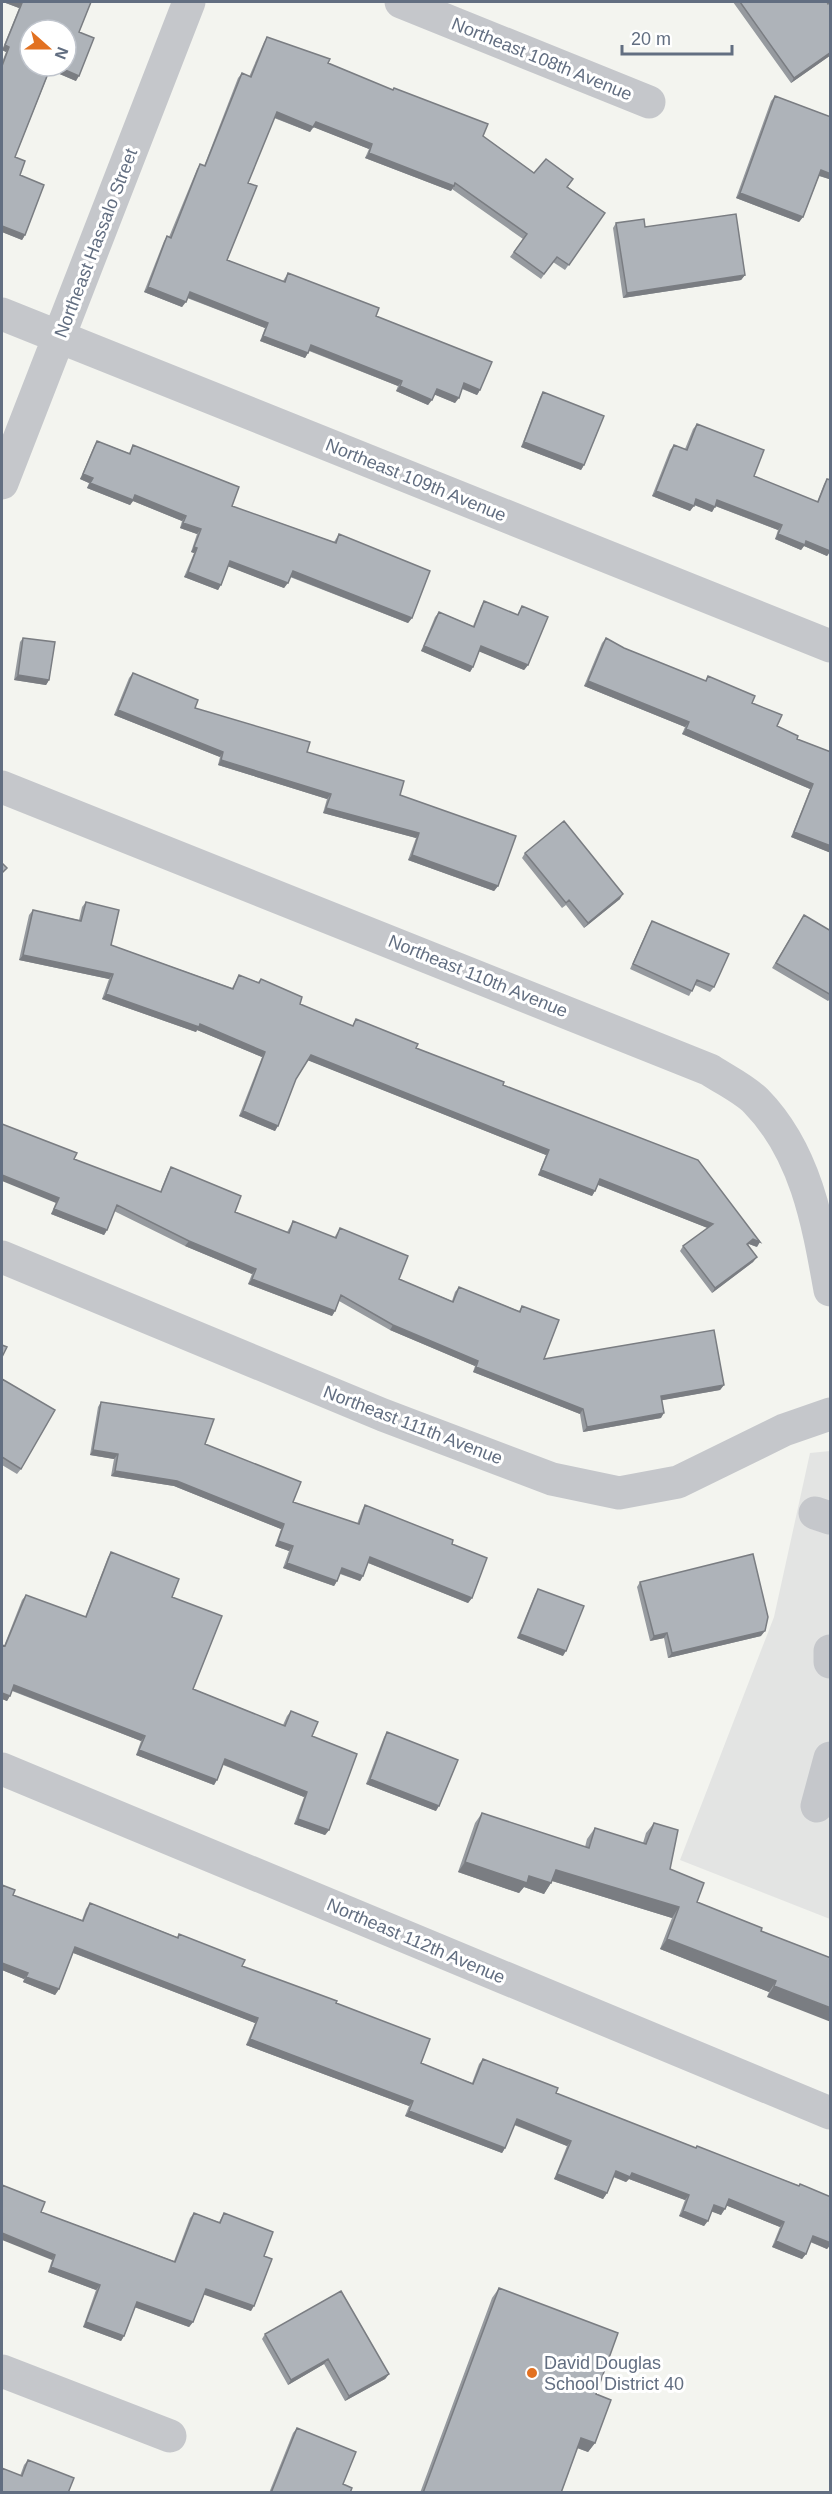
<svg xmlns="http://www.w3.org/2000/svg" width="832" height="2494" viewBox="0 0 832 2494" font-family="Arial,sans-serif">
<style>
.built{fill:#e3e4e3}
.lines{fill:none;stroke-linecap:round;stroke-linejoin:round}
.minor{stroke:#c5c7cb;stroke-width:33}
.wall{fill:#969a9f}
.shaded-wall{fill:#7a7d82}
.building{fill:#aeb3b9;stroke:#7a7d82;stroke-width:1.5}
.poi-dot{fill:#e27121;stroke:#fff;stroke-width:2}
.labels{text-anchor:middle;dominant-baseline:central;stroke-width:6;stroke-linejoin:round;paint-order:stroke}
.street-label{font-size:18px;fill:#626e81;stroke:#fff}
.poi-label{font-size:18px;fill:#626e81;stroke:#fff;text-anchor:start}
</style>
<rect width="100%" height="100%" fill="#f3f4ef"/>
<!-- built -->
<path class="built" d="M830,1451V1919L680,1860L774,1617L810,1453Z"/>
<g class="lines">
<!-- minor -->
<path class="minor" d="M401,2L649,102
M2,314L830,646
M2,483L189,2
M2,787L710,1070C725,1080 744,1089 756,1101C806,1152 818,1223 830,1290
M2,1257L383,1415L552,1479L619,1493L678,1482L784,1430L830,1414
M815,1513L830,1518
M830,1651V1662
M2,1769L830,2113
M817,1806L830,1758
M2,2371L170,2436"/>
</g>
<!-- wall -->
<path class="wall" d="M3,2H91L79,32L76,81L50,70L15,157L20,175L25,235L22,240L2,232V62L6,52L2,50L19,8Z
M733,2H827L828,4L831,2V55L791,83Z
M267,37L328,63L483,136L534,173L568,187L605,213L565,270L553,262L541,279L510,257L523,239L452,189L451,191L365,158L369,149L314,127L310,132L274,118L248,183L227,260L283,281L288,273L376,316L480,390L477,395L462,389L455,403L434,394L428,405L396,391L398,386L309,351L305,358L260,341L265,328L187,298L182,307L144,292L164,241L167,236L169,237L197,169L200,164L204,166L238,78L242,73L249,77L264,42Z
M775,96L831,117V178L829,179L819,176L803,217L799,222L736,198L771,101Z
M616,223L645,227L745,275L741,280L623,298L613,228Z
M543,392L584,465L581,470L521,447L540,397Z
M697,424L754,476L817,502L824,484L827,479L831,551L827,556L804,546L801,550L775,539L778,530L715,506L712,512L694,505L690,511L652,496L670,450L674,445L685,449L693,429Z
M97,441L129,453L133,445L232,506L334,542L339,534L412,618L408,623L290,577L284,588L228,566L218,590L184,577L194,553L191,552L197,534L180,528L182,521L133,501L130,505L87,488L89,483L80,479L94,446Z
M484,601L517,615L522,606L528,665L524,670L479,651L473,667L470,672L421,651L435,617L439,612L473,626L481,606Z
M23,638L49,680L46,685L14,680L20,642Z
M606,638L624,648L705,681L708,676L752,703L777,726L797,739L831,752V853L791,837L810,789L682,734L685,727L584,686L602,643Z
M133,673L195,708L307,752L400,795L498,886L494,891L408,860L416,838L323,813L327,799L218,765L220,757L114,715L129,678Z
M525,853L620,899L584,928L566,905L562,908L522,858Z
M86,902L111,945L232,988L239,975L258,982L261,979L300,1004L352,1026L356,1019L416,1048L503,1085L757,1247L749,1244L748,1245L757,1257L753,1262L712,1293L680,1251L683,1246L708,1228L598,1185L592,1196L538,1175L546,1155L308,1060L296,1079L275,1131L239,1116L262,1057L197,1030L196,1032L102,999L109,979L19,960L29,915L33,910L79,920L82,907Z
M804,915L831,931V998L828,1001L772,968Z
M652,921L714,987L710,992L695,985L689,996L630,969L649,926Z
M74,1159L160,1192L168,1172L171,1167L235,1212L287,1232L293,1221L334,1238L340,1228L399,1279L452,1301L455,1292L459,1287L519,1311L522,1306L544,1359L724,1385L720,1390L662,1400L661,1418L583,1432L580,1414L473,1372L475,1366L390,1330L339,1301L335,1311L332,1316L248,1284L252,1274L185,1246L114,1211L107,1230L104,1235L51,1214Z
M2,1379L21,1469L17,1474L2,1465Z
M101,1402L205,1444L293,1502L357,1524L362,1510L365,1505L452,1544L472,1598L468,1603L368,1563L363,1576L360,1581L340,1574L337,1581L334,1586L283,1568L289,1551L275,1546L281,1529L174,1486L111,1476L114,1459L90,1455L98,1407Z
M111,1552L172,1597L193,1689L283,1725L287,1716L291,1711L312,1736L329,1830L325,1835L294,1824L304,1797L223,1765L214,1785L136,1755L141,1741L12,1691L7,1701L2,1699V1645L4,1646L22,1600L26,1595L85,1617L108,1557Z
M640,1582L761,1636L668,1658L664,1638L650,1641L637,1587Z
M538,1589L563,1656L517,1638L535,1594Z
M387,1732L436,1811L366,1784L384,1737Z
M482,1813L585,1847L587,1839L595,1828L643,1843L646,1833L654,1823L670,1869L697,1902L761,1931L831,1958L767,1997L769,1992L660,1949L672,1918L552,1881L544,1894L524,1887L519,1893L458,1872L475,1823Z
M2,1885L13,1895L82,1920L86,1909L90,1903L177,1937L179,1934L242,1966L336,2003L421,2063L472,2083L479,2064L483,2059L556,2093L696,2148L831,2197V2244L827,2249L810,2242L806,2254L802,2259L772,2247L780,2227L726,2205L721,2215L712,2211L704,2226L679,2216L685,2200L629,2179L626,2182L613,2177L607,2193L603,2199L554,2179L567,2146L514,2125L505,2148L502,2153L405,2116L409,2106L246,2045L255,2023L73,1953L59,1989L55,1995L23,1982L24,1979L2,1970Z
M41,2212L174,2261L190,2218L194,2213L219,2222L224,2213L264,2256L251,2311L204,2294L193,2322L189,2327L135,2307L124,2336L121,2341L83,2327L96,2290L48,2272L52,2260Z
M499,2288L596,2394L595,2443L588,2452L577,2448L561,2493H420L492,2298Z
M265,2334L389,2374L385,2379L345,2401L324,2364L288,2385L262,2339Z
M297,2428L343,2484L350,2493H269L293,2433Z
M28,2460L68,2493L20,2476L24,2465Z"/>
<!-- shaded-wall -->
<path class="shaded-wall" d="M3,2H19L22,3L19,8Z
M5,45L9,47L6,52L2,50Z
M831,52V55L791,83L794,78Z
M51,66H56L79,76L76,81L48,69Z
M277,112L313,127L310,132L273,117Z
M316,122L372,144L369,149L313,127Z
M369,153L454,186L451,191L365,158Z
M821,170L831,174V178L829,179L817,175Z
M740,193L803,217L799,222L736,198Z
M2,226L25,235L22,240L2,232Z
M745,275L741,280L623,298L627,293Z
M148,287L186,302L182,307L144,292Z
M190,292L268,323L265,328L186,297Z
M263,336L308,353L305,358L260,341Z
M311,345L402,381L398,386L308,350Z
M464,383L480,390L477,395L461,388Z
M400,386L432,400L428,405L396,391Z
M437,389L459,398L455,403L433,394Z
M524,442L584,465L581,470L521,447Z
M83,474L93,478L89,483L80,479Z
M90,483L135,495L186,516L182,521L133,501L130,505L87,488Z
M656,491L694,506L690,511L652,496Z
M696,499L715,507L712,512L692,504Z
M717,500L782,525L778,530L713,505Z
M183,523L201,529L197,534L180,528Z
M778,534L806,541L830,551L827,556L804,546L801,550L775,539Z
M194,547L197,548L194,553L191,552Z
M230,561L288,583L284,588L227,566Z
M293,571L412,618L408,623L289,576Z
M188,572L221,585L218,590L184,577Z
M424,646L473,667L470,672L421,651Z
M481,646L528,665L524,670L478,651Z
M18,675L49,680L46,685L14,680Z
M588,681L689,722L685,727L584,686Z
M118,710L223,752L220,757L114,715Z
M686,729L813,784L810,789L682,734Z
M221,760L331,794L327,799L218,765Z
M326,808L419,833L416,838L323,813Z
M794,832L831,846V853L791,837Z
M412,855L498,886L494,891L408,860Z
M623,894L620,899L584,928L588,923Z
M23,955L113,974L109,979L19,960Z
M106,994L200,1024L265,1052L262,1057L197,1030L196,1032L102,999Z
M311,1055L549,1150L546,1155L307,1060Z
M243,1111L278,1126L275,1131L239,1116Z
M541,1170L595,1191L592,1196L538,1175Z
M2,1175L59,1198L56,1203L2,1181Z
M600,1179L713,1224L710,1229L596,1184Z
M54,1209L107,1230L104,1235L51,1214Z
M753,1239L760,1242L757,1247L749,1244L743,1249L747,1244Z
M189,1241L256,1269L252,1274L185,1246Z
M757,1257L753,1262L712,1293L715,1288Z
M252,1279L335,1311L332,1316L248,1284Z
M393,1325L478,1361L475,1366L390,1330Z
M476,1367L583,1409L580,1414L473,1372Z
M724,1385L720,1390L658,1401L661,1396Z
M664,1413L661,1418L583,1432L587,1427Z
M93,1450L118,1454L114,1459L90,1455Z
M115,1471L177,1481L284,1524L281,1529L174,1486L111,1476Z
M278,1541L293,1546L289,1551L275,1546Z
M370,1557L472,1598L468,1603L366,1562Z
M287,1563L337,1581L334,1586L283,1568Z
M342,1568L363,1576L360,1581L339,1573Z
M765,1631L761,1636L668,1658L672,1653Z
M667,1633L664,1638L650,1641L654,1636Z
M520,1634L566,1651L563,1656L517,1638Z
M14,1685L145,1736L141,1741L11,1690Z
M2,1693L10,1696L7,1701L2,1699Z
M139,1750L217,1780L214,1785L136,1755Z
M225,1759L307,1792L304,1797L222,1764Z
M370,1779L439,1806L436,1811L366,1784Z
M298,1819L329,1830L325,1835L294,1824Z
M465,1862L529,1876L551,1883L544,1894L524,1887L519,1893L458,1872Z
M556,1870L679,1907L672,1918L549,1880Z
M667,1939L776,1981L769,1992L660,1949Z
M75,1947L258,2018L255,2023L71,1952Z
M2,1963L28,1973L24,1979L2,1970Z
M26,1977L59,1989L55,1995L23,1982Z
M774,1986L831,2008V2022L767,1997Z
M250,2039L413,2101L409,2106L246,2045Z
M409,2111L505,2148L502,2153L405,2116Z
M517,2119L571,2141L567,2146L513,2124Z
M616,2171L632,2173L689,2195L685,2200L629,2179L626,2182L612,2176Z
M557,2174L607,2193L603,2199L554,2179Z
M729,2199L784,2222L780,2227L725,2205Z
M714,2205L725,2209L721,2215L710,2211Z
M683,2211L708,2221L704,2226L679,2216Z
M2,2233L55,2255L52,2260L2,2240Z
M813,2236L831,2243V2244L827,2249L809,2241Z
M776,2241L806,2254L802,2259L772,2247Z
M51,2267L100,2285L96,2290L48,2272Z
M206,2289L254,2306L251,2311L202,2294Z
M137,2302L193,2322L189,2327L134,2307Z
M86,2322L124,2336L121,2341L83,2327Z
M328,2359L324,2364L288,2385L291,2380Z
M389,2374L385,2379L345,2401L349,2396Z
M581,2438L595,2443L588,2452L575,2447Z"/>
<!-- building -->
<path class="building" d="M19,2H91L79,32L94,38L79,76L56,66H66V30H30V66H51L15,157L25,161L20,175L44,185L25,235L2,226V66L9,47L5,45L22,3Z
M740,2H827L828,4L831,2V52L794,78Z
M267,37L330,59L328,63L393,90L394,88L488,124L483,136L534,173L546,159L573,179L567,187L605,213L569,265L557,257L544,274L514,252L527,234L455,183L454,186L369,153L372,144L316,122L313,127L277,112L248,183L257,186L227,260L285,282L288,273L379,308L376,316L492,362L480,390L464,383L459,398L437,389L432,400L400,386L402,381L311,345L308,353L263,336L268,323L190,292L186,302L148,287L167,236L171,238L200,164L205,166L242,73L251,77Z
M775,96L831,117V174L821,170L803,217L740,193Z
M736,214L745,275L627,293L616,223L644,219L645,227Z
M543,392L604,416L584,465L524,442Z
M697,424L764,450L754,476L818,502L827,479L831,480L830,551L806,541L805,545L778,534L782,525L717,500L715,507L696,499L694,506L656,491L674,445L687,450Z
M97,441L130,454L133,445L239,487L232,506L336,543L339,534L430,571L412,618L293,571L288,583L230,561L221,585L188,572L197,548L194,547L201,529L183,523L186,516L135,495L133,500L90,483L93,478L83,474Z
M484,601L518,615L522,606L548,617L528,665L481,646L473,667L424,646L439,612L474,627Z
M23,638L55,642L49,680L18,675Z
M606,638L624,648L706,681L708,676L755,696L752,703L782,715L777,726L798,736L797,739L831,752V846L794,832L813,784L686,729L689,722L588,681Z
M133,673L198,700L195,708L310,742L307,752L404,781L400,795L516,836L498,886L412,855L419,833L326,808L331,794L221,760L223,752L118,710Z
M564,821L623,894L588,923L569,900L566,903L525,853Z
M2,863L7,868L2,873Z
M86,902L119,910L111,945L233,989L239,975L259,983L261,979L302,997L300,1004L353,1026L356,1019L418,1044L416,1048L504,1082L503,1085L698,1160L760,1242L753,1239L747,1244L757,1257L715,1288L683,1246L713,1224L600,1179L595,1191L541,1170L549,1150L311,1055L296,1079L278,1126L243,1111L265,1052L200,1024L199,1027L106,994L113,974L23,955L33,910L81,921Z
M804,915L831,931V995L776,963Z
M652,921L729,954L714,987L697,980L692,991L633,964Z
M2,1124L77,1153L74,1159L161,1192L171,1167L241,1196L235,1212L289,1233L293,1221L336,1238L340,1228L408,1256L399,1279L453,1302L459,1287L520,1312L522,1306L559,1320L544,1359L714,1330L724,1385L661,1396L664,1413L587,1427L583,1409L476,1367L478,1361L393,1325L341,1295L335,1311L252,1279L256,1269L189,1241L117,1205L107,1230L54,1209L59,1198L2,1175Z
M2,1345L7,1347L2,1357Z
M2,1379L55,1410L21,1469L2,1457Z
M101,1402L214,1419L205,1444L301,1482L293,1502L359,1524L365,1505L453,1540L452,1544L487,1558L472,1598L370,1557L363,1576L342,1568L337,1581L287,1563L293,1546L278,1541L284,1524L177,1481L115,1471L118,1454L93,1450Z
M111,1552L179,1579L172,1597L222,1616L193,1689L285,1726L291,1711L318,1722L312,1736L357,1754L329,1830L298,1819L307,1792L225,1759L217,1780L139,1750L145,1736L14,1685L10,1696L2,1693V1645L5,1646L26,1595L86,1617Z
M753,1554L768,1617L765,1631L672,1653L667,1633L654,1636L640,1582Z
M538,1589L584,1606L566,1651L520,1634Z
M387,1732L458,1760L439,1806L370,1779Z
M482,1813L589,1848L595,1828L646,1844L654,1823L678,1830L670,1869L704,1883L697,1902L762,1928L761,1931L831,1958V2008L774,1986L776,1981L667,1939L679,1907L556,1870L551,1883L529,1876L527,1883L465,1862Z
M2,1885L15,1890L13,1895L83,1921L90,1903L178,1938L179,1934L245,1960L242,1966L337,2001L336,2003L430,2039L421,2063L473,2084L483,2059L558,2088L556,2093L696,2148L697,2146L799,2186L800,2184L831,2197V2243L813,2236L806,2254L776,2241L784,2222L729,2199L725,2209L714,2205L708,2221L683,2211L689,2195L632,2173L630,2177L616,2171L607,2193L557,2174L571,2141L517,2119L505,2148L409,2111L413,2101L250,2039L258,2018L75,1947L59,1989L26,1977L28,1973L2,1963Z
M2,2185L45,2202L41,2212L175,2262L194,2213L220,2223L224,2213L273,2232L264,2256L272,2259L254,2306L206,2289L193,2322L137,2302L124,2336L86,2322L100,2285L51,2267L55,2255L2,2233Z
M499,2288L618,2333L596,2394L611,2400L595,2443L581,2438L561,2493H423Z
M341,2291L389,2374L349,2396L328,2359L291,2380L265,2334Z
M297,2428L356,2452L343,2484L352,2488L350,2493H271Z
M28,2460L74,2478L68,2493H2V2468L22,2476Z"/>
<!-- markers -->
<circle class="poi-dot" cx="532" cy="2373" r="6"/>
<g class="labels">
<!-- street labels -->
<g class="street-label">
<text transform="translate(542 59) rotate(22)">Northeast 108th Avenue</text>
<text transform="translate(96 243) rotate(-69)">Northeast Hassalo Street</text>
<text transform="translate(416 480) rotate(22)">Northeast 109th Avenue</text>
<text transform="translate(478 976) rotate(22)">Northeast 110th Avenue</text>
<text transform="translate(413 1425) rotate(21)">Northeast 111th Avenue</text>
<text transform="translate(416 1941) rotate(23)">Northeast 112th Avenue</text>
</g>
<!-- poi labels -->
<g class="poi-label">
<text x="544" y="2363">David Douglas<tspan x="544" dy="21">School District 40</tspan></text>
</g>
</g>
<!-- border -->
<rect width="832" height="2494" fill="none" stroke="#626e81" stroke-width="6"/>
<!-- north arrow -->
<g transform="translate(48 48) rotate(111)"><circle r="28" fill="#ffffff" stroke="#c0c5cd" stroke-width="1.5"/>
<path d="M0-4.5L10 22L0 15L-10 22Z" fill="#e27121"/>
<text y="-9" font-size="16" font-weight="bold" text-anchor="middle" fill="#626e81">N</text>
</g>
<!-- scale -->
<path d="M622 45v9h110v-9" fill="none" stroke="#626e81" stroke-width="3"/>
<text x="631" y="45" font-size="18" fill="#626e81" stroke="#ffffff" stroke-width="4.5" paint-order="stroke">20 m</text>
</svg>
